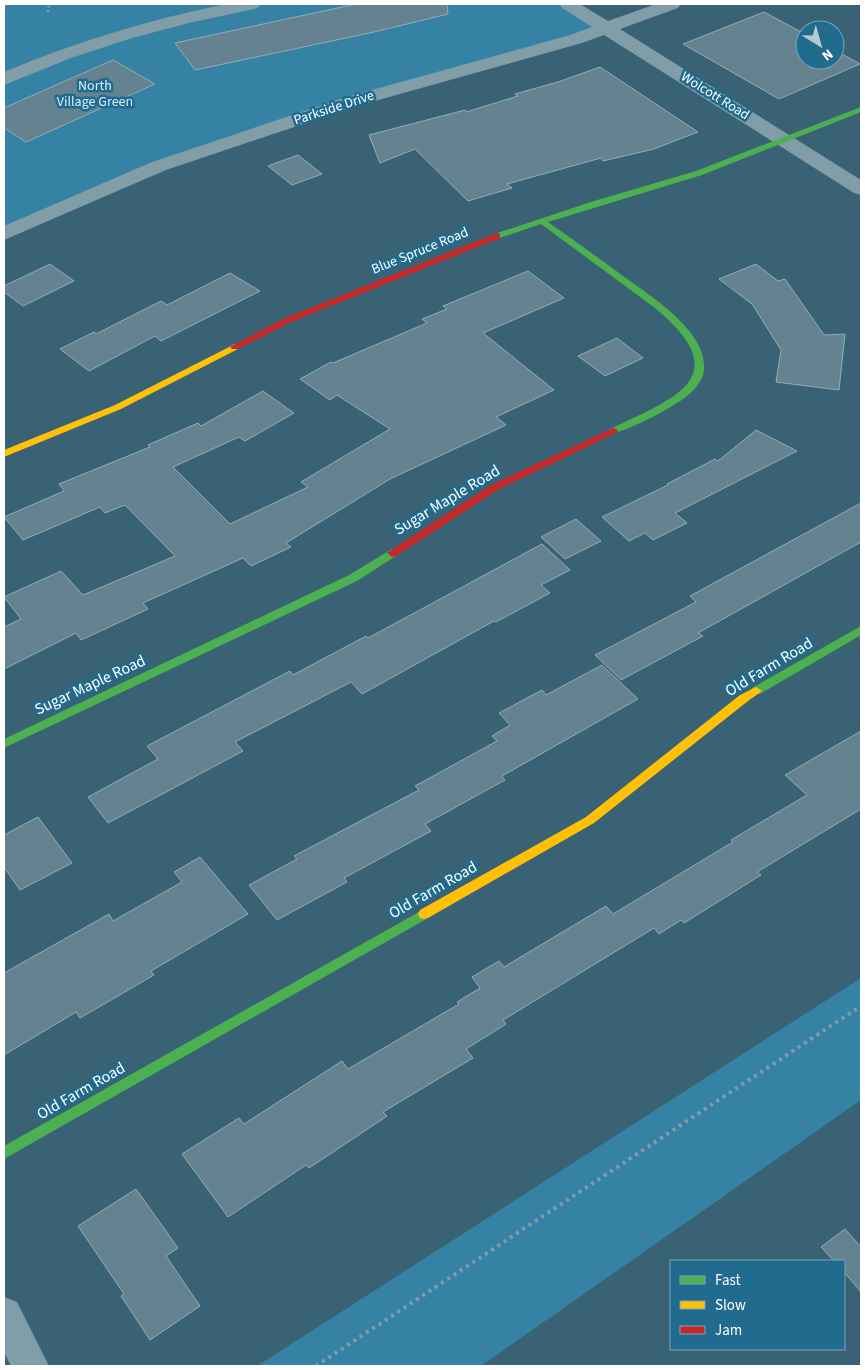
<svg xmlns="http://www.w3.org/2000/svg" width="865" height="1370" viewBox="0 0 865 1370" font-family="'Source Sans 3',sans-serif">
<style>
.green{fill:#3582a5}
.building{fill:#648290;stroke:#95acb7}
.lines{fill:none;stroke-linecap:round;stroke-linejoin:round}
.path-far1{stroke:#809da8;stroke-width:2.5;stroke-dasharray:2 2.5;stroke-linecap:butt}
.path{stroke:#809da8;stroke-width:4;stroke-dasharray:3 4.5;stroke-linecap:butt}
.street{fill:#809da8;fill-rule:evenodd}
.fast{fill:#4caf50;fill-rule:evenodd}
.slow{fill:#ffc107;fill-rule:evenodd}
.jam{fill:#c62828;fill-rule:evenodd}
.labels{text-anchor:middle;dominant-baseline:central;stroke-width:5;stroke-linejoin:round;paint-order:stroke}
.far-park-label{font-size:14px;fill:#d4eef9;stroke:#206b8e}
.far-street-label{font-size:14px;fill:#fff;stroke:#206b8e}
.street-label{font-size:16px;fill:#fff;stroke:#206b8e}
</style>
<rect width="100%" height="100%" fill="#396275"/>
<!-- green -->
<path class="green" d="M4,4H572L606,25L347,101L79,201L4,233Z
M861,978V1100L481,1366H257Z"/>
<!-- building -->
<path class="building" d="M356,4H447L448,14L374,32L195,70L175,43Z
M764,12L805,34V60H835V50L860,64L779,99L683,44Z
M113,60L155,84L26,142L4,128V108Z
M600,67L698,132L654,149L603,161L601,158L507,184L512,188L468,201L415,149L380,163L369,135L465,110L466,112L518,96L515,94L558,82Z
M298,155L322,174L292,185L268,166Z
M50,264L74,281L23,306L4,292V286Z
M756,264L778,281L785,279L824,335L845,334L839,390L776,382L781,350L752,304L719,279Z
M528,271L564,298L483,333L554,390L496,417L506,425L390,479L286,543L291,547L251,566L243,558L143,603L148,609L81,640L76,633L4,669V627L21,619L4,597L61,571L83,595L175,556L125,505L105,513L100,507L23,540L4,517L64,491L59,484L150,447L148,445L198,423L201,426L263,391L294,413L245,441L239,437L173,467L230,524L308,487L301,482L390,429L337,395L330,400L300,379L331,362L333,363L427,323L422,319L447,309L443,306Z
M230,273L260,291L161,341L155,336L89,371L60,349L94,332L96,334L161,301L167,305Z
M617,338L643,358L605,376L578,356Z
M756,430L797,451L675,513L687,523L653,540L645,533L629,541L602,517L668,485L667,484L715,459L718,461Z
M861,503V542L698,633L703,636L621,680L595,655L696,602L690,596Z
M576,519L601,541L565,559L541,537Z
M542,544L570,570L541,585L550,593L496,622L494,621L362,694L351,682L235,742L243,751L108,823L88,797L158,759L147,746L290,671L293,675L366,636L368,638Z
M602,665L638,699L502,776L505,780L425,824L431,831L344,878L347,882L277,920L249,885L297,859L294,856L419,790L415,786L497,741L492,736L510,725L499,713L542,690L546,695Z
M861,731V809L757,872L761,875L684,923L681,920L659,934L654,928L503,1020L506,1024L466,1049L473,1058L383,1112L387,1116L309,1168L306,1165L228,1217L182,1154L239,1118L244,1124L342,1061L348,1069L459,1004L457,1002L480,988L472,977L499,961L504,967L606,906L613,914L733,842L731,840L807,795L785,775Z
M38,817L72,863L20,890L4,867V835Z
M200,857L248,914L151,971L154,975L80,1018L76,1012L4,1055V973L109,914L113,921L182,882L174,872Z
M136,1189L178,1248L166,1256L200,1306L150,1340L121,1296L124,1294L78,1226Z
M845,1229L861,1247V1292L844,1272V1261H834L821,1247Z"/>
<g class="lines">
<!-- path-far1 -->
<path class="path-far1" d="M48,12L49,4"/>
<!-- path -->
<path class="path" d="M316,1366L861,1006"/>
<!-- street -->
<path class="street" d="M227,4H261L258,8L189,23L132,38L71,58L4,85V72C76,42 150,19 227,4Z
M559,4H580L608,21L656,4H681L678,8L620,29L861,180V195L854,193L604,35L582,43L357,106L166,170L4,240V226L152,162L343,98L570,35L592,27L562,8Z
M4,1297L17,1302L49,1366H11L4,1352Z"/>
<!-- fast -->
<path class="fast" d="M861,107V112L702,175L548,222C572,239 596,256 619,273C647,294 708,330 704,370C702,386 685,399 672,406C662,413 619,435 610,433L608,431L610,429C675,398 738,377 655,308L541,224L497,239L494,238V234L594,201L696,171Z
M392,549L396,550L397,553L396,556L357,581L4,748V739L349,575Z
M861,626V635L760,694H752L750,691L752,688Z
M424,909L428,910L430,914L428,918L4,1159V1146Z"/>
<!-- slow -->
<path class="slow" d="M235,344L238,345V349L121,409L4,457V450L115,405Z
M756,687L762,691L748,701L594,823L428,918L424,919L420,918L418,914L420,910L586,817L740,695Z"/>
<!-- jam -->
<path class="jam" d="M497,233L500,234V238L291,322L238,349H232L230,347L285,318Z
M613,428L616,429L618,431L616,433L499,489L396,556L392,557L387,553L491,485Z"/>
</g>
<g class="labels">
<!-- far-park labels -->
<g class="far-park-label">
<text x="95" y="86">North<tspan x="95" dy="16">Village Green</tspan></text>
</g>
<!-- far-street labels -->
<g class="far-street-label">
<text transform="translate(715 96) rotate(32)">Wolcott Road</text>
<text transform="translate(334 108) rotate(-18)">Parkside Drive</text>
<text transform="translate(420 251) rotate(-22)">Blue Spruce Road</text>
</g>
<!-- street labels -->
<g class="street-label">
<text transform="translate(447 500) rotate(-31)">Sugar Maple Road</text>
<text transform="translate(769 667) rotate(-31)">Old Farm Road</text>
<text transform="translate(90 685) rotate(-25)">Sugar Maple Road</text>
<text transform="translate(433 890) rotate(-30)">Old Farm Road</text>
<text transform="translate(81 1091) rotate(-30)">Old Farm Road</text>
</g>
</g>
<!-- border -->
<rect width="865" height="1370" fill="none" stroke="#ffffff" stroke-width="10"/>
<!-- legend -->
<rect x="670" y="1260" width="175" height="90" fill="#206b8e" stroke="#79a6bb"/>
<rect x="680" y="1276" width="25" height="8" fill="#4caf50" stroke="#79a6bb"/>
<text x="715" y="1285" font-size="15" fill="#ffffff">Fast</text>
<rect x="680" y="1301" width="25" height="8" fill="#ffc107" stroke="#79a6bb"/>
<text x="715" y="1310" font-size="15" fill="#ffffff">Slow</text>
<rect x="680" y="1326" width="25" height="8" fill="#c62828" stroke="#79a6bb"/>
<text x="715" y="1335" font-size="15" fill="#ffffff">Jam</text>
<!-- north arrow -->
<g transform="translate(820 45) rotate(143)"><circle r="24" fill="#206b8e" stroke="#79a6bb"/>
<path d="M0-4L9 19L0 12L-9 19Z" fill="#bac8cf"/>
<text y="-8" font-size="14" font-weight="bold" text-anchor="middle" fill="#ffffff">N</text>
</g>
</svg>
